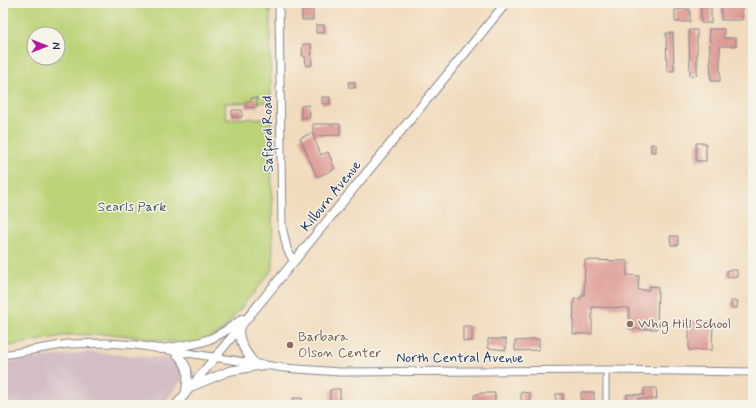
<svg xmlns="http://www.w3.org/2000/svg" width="756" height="408" viewBox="0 0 756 408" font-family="Mynerve,sans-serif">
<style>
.industrial{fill:#d2bec4}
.green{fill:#bcd377;stroke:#6c816a;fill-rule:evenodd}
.building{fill:#dd9994}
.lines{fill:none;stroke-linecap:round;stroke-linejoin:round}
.street-casing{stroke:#86858e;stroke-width:7}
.secondary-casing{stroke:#86858e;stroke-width:9}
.primary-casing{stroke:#86858e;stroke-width:10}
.street{stroke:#fff;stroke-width:5}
.secondary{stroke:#fff;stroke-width:7}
.primary{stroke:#fff;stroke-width:8}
.education-dot{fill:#8d6e63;stroke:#f7f3e8;stroke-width:1.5}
.labels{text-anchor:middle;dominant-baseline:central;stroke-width:3;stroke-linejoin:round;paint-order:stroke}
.street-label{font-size:14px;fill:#1b2f5e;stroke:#f7f3e8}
.park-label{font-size:14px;fill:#435864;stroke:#f7f3e8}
.education-label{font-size:14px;fill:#785e54;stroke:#f7f3e8;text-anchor:start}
</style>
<rect width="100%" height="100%" fill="#f7f3e8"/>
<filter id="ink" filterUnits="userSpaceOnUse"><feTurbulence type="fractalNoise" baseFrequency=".025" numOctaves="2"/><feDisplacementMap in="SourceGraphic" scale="8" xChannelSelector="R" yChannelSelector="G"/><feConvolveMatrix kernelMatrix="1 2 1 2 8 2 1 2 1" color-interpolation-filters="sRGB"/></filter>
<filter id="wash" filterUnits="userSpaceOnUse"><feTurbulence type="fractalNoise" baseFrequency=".012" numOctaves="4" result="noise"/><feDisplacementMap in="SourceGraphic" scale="16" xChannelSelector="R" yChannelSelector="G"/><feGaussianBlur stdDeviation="0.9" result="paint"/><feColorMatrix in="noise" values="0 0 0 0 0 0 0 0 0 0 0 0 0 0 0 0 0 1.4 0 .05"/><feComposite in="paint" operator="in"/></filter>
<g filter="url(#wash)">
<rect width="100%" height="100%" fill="#f1dbbd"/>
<!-- industrial -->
<path class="industrial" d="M87,352L175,359L183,366L184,372L182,380L162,405H3V363Z"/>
<!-- green -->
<path class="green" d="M3,3H270L271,102L225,103L226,119L271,118L273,269L222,331L205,341L182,343L113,334L68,335L3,347ZM34,34H58V58H34Z"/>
<g id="blocks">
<!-- building -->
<path class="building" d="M721,6H742V20H721Z
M701,7H711V23H701Z
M302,9H313V20H302Z
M684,9H690V22H675V10Z
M316,25H324V33H316Z
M709,29H724V38H736V46H720V81H711Z
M689,30H697V75L690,76Z
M666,33H673L674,71H667Z
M303,44H311L312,65L306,66L305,56H302Z
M348,82H355V88H349Z
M322,97H330V104H322Z
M251,98H257V107L246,108V101H251Z
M309,105L310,117L301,118V106Z
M232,110H242V117H232Z
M313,124H340V135L313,136Z
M312,133L321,155L328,152L335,169L317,177L300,138Z
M696,143H706V161H696Z
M651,144H656V152H651Z
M670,236H678V245H671Z
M585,260L627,261V275L639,276L638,290H649V286L658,287L657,329H629V308L592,307V334H573L574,299H581V296H584Z
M727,270H737V277H727Z
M731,301H738L737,308H731Z
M689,322H713L712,350H689Z
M463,326H472V341H463Z
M488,339H506V350L488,348Z
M531,339H539V350L515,351V341L531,340Z
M644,388H656L657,399H637V403L627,405V394L644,395Z
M334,389H340V405H330V390Z
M521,392L530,393L529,405H521Z
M581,392H594V402H591V405H584V402H581Z
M481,393H495V404L474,405V395Z
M556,394H563V405H556Z
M293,398H302V405H293Z"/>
</g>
</g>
<g filter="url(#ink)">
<use href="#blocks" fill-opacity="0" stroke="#86858e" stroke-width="1"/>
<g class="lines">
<!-- street casing -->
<g class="street-casing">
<path id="street" d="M606,370V405"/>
</g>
<!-- secondary casing -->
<g class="secondary-casing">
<path id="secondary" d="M279,3L282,226L287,249L294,262
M3,355L68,344L107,343L136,345L284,368L340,372L606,370L753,372"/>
</g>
<!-- primary casing -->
<g class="primary-casing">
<path id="primary" d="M239,329C239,343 246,353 255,364
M160,349C198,344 212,343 242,319
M174,351C189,366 189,371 186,391
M193,386L229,371L263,365
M176,405L506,3"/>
</g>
<!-- street -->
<use href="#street" class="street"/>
<!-- secondary -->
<use href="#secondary" class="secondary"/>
<!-- primary -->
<use href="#primary" class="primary"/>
</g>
</g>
<!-- markers -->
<g class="education-dot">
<circle cx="630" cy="324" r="4"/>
<circle cx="290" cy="345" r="4"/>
</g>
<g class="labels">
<!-- street labels -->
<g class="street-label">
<text transform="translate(268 134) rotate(-91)">Safford Road</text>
<text transform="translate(331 196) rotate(-51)">Kilburn Avenue</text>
<text x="460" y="358">North Central Avenue</text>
</g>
<!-- park labels -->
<g class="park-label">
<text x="132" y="207">Searls Park</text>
</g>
<!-- education labels -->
<g class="education-label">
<text x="638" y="324">Whig Hill School</text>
<text x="298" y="337">Barbara<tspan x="298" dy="16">Olson Center</tspan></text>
</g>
</g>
<!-- margin -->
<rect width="756" height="408" fill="none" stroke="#f7f3e8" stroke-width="16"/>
<!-- north arrow -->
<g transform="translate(46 46) rotate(90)"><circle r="19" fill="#f7f3e8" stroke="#9fa5b1"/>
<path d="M0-3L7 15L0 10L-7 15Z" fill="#b5179e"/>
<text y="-6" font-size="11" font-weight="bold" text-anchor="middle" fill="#1b2f5e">N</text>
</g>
</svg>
